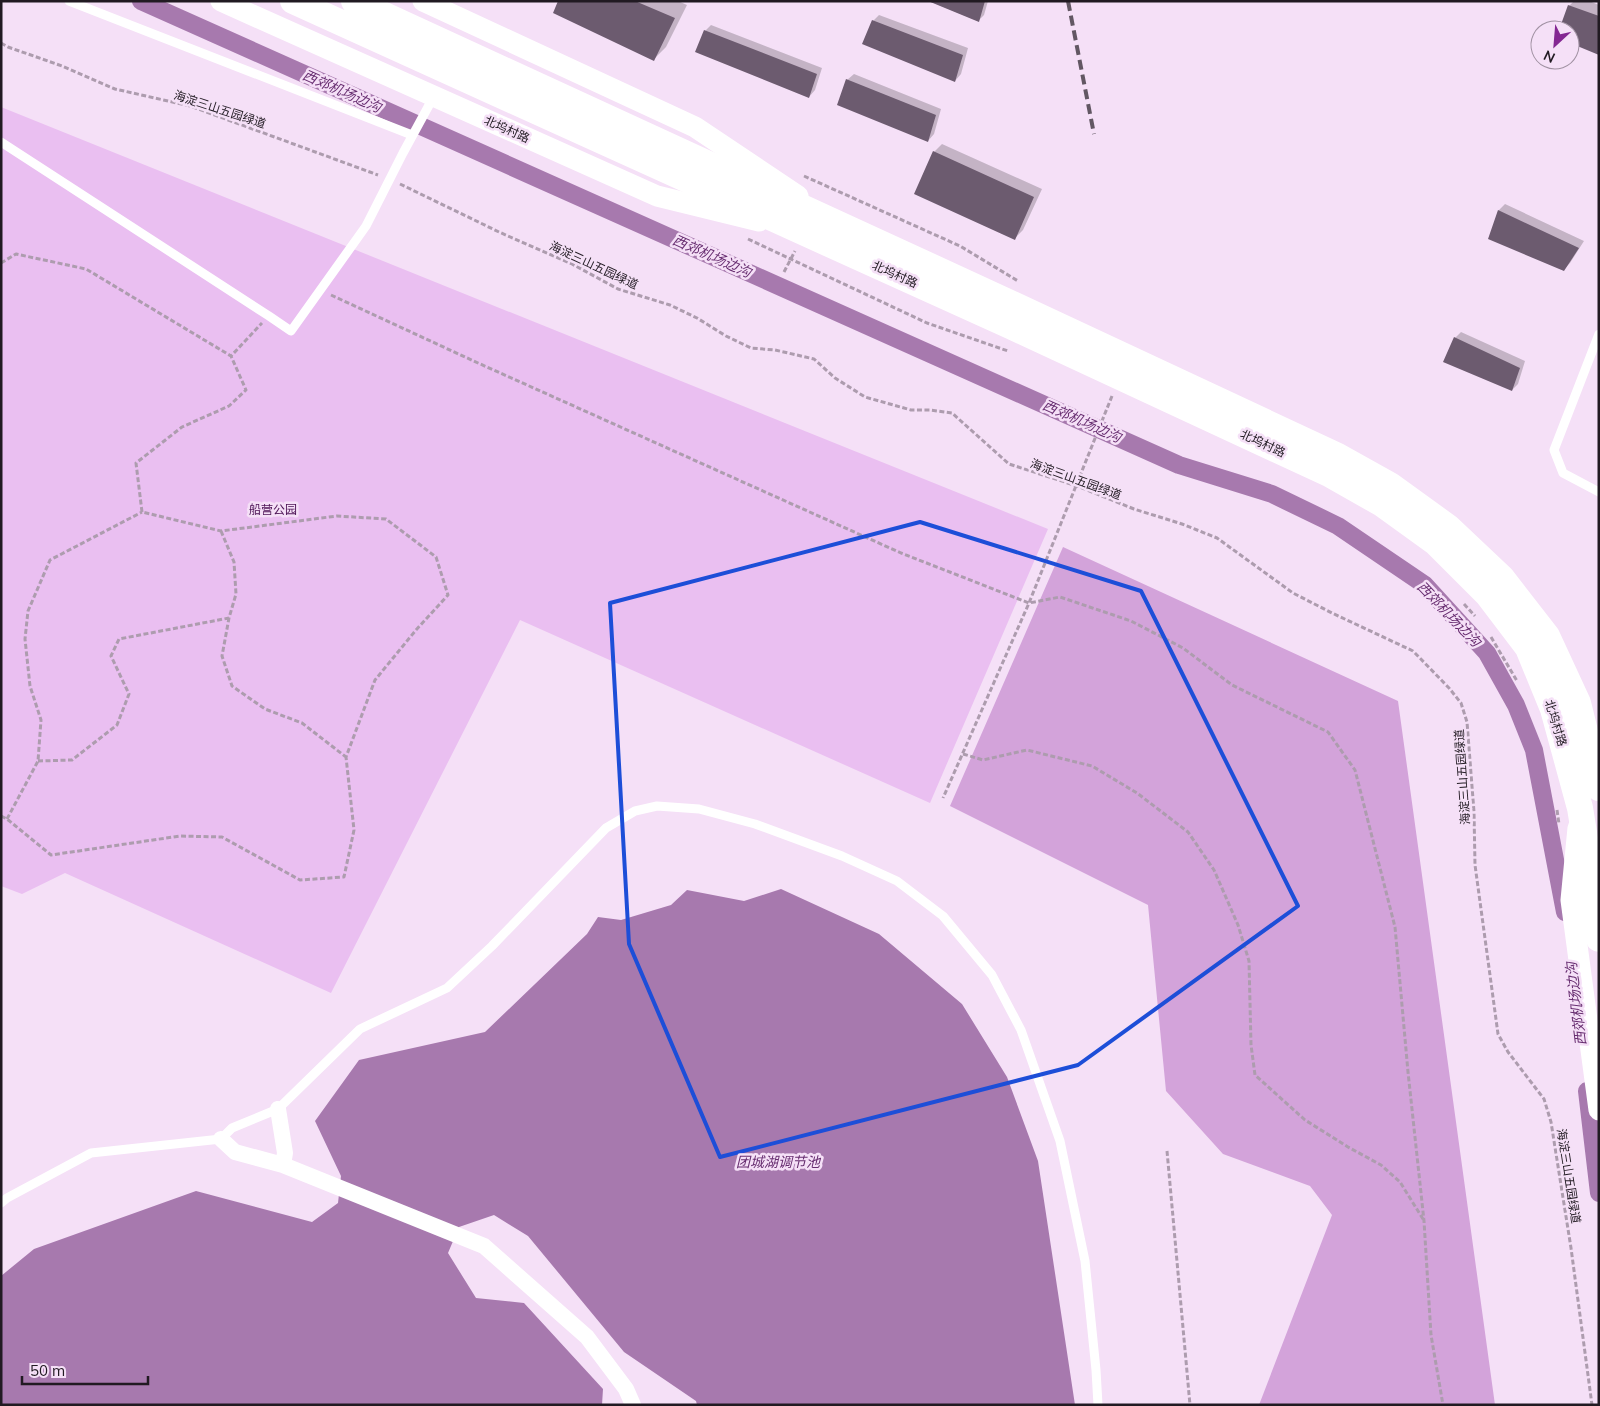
<svg xmlns="http://www.w3.org/2000/svg" width="1600" height="1406" viewBox="0 0 1600 1406" font-family="Mulish,'Noto Sans SC',sans-serif">
<style>
.green{fill:#eabff1}
.forest{fill:#d3a3da}
.water{fill:#a779ae}
.shadow{fill:#0003}
.lines{fill:none;stroke-linecap:round;stroke-linejoin:round}
.canal{stroke:#a779ae;stroke-width:18}
.building{fill:#6c5b6f}
.path{stroke:#ad9cae;stroke-width:3;stroke-dasharray:5 2.5;stroke-linecap:butt}
.service{stroke:#fff;stroke-width:9}
.minor{stroke:#fff;stroke-width:16}
.tertiary{stroke:#fff;stroke-width:21}
.primary{stroke:#fff;stroke-width:26}
.rail{stroke:#625763;stroke-width:4;stroke-dasharray:10 5;stroke-linecap:butt}
.marked{fill:none;stroke:#1d4ed8;stroke-width:4;stroke-linejoin:round}
.labels{text-anchor:middle;dominant-baseline:central;stroke-width:5;stroke-linejoin:round;paint-order:stroke}
.street-label{font-size:12px;fill:#211a22;stroke:#f5e0f7}
.park-label{font-size:12px;fill:#4b1154;stroke:#f5e0f7}
.water-label{font-size:14px;font-style:italic;fill:#672d70;stroke:#f5e0f7}
</style>
<rect width="100%" height="100%" fill="#f5e0f7"/>
<!-- green -->
<path class="green" d="M1,107L1048,529L930,803L520,620L331,993L65,873L22,894L1,886Z"/>
<!-- forest -->
<path class="forest" d="M1063,547L1398,701L1495,1405H1259L1332,1215L1310,1186L1223,1154L1166,1091L1148,905L950,806Z"/>
<!-- water -->
<path class="water" d="M781,889L879,934L962,1004L1007,1077L1038,1161L1075,1405H697L696,1401L624,1352L528,1236L494,1215L459,1227L448,1253L476,1298L524,1303L603,1389L602,1405H1V1276L34,1249L196,1191L312,1222L338,1203L341,1176L315,1121L359,1060L485,1032L587,934L598,917L621,920L671,905L687,890L744,901Z"/>
<!-- shadow -->
<path class="shadow" d="M559,1H678L687,5L666,47L653,60Z
M929,1H988L984,15L978,21Z
M1574,1H1589L1599,5V54L1570,42V30H1560L1569,6Z
M879,15L968,48L961,74L955,81L873,21Z
M711,25L822,68L815,90L809,97L705,31Z
M854,74L941,109L934,134L928,141L847,80Z
M942,144L1042,189L1023,230L1015,238L934,152Z
M1505,204L1584,241L1570,263L1563,270L1489,238L1499,210Z
M1461,332L1525,361L1518,384L1512,390L1455,338Z"/>
<g class="lines">
<!-- canal -->
<path class="canal" d="M141,1L1179,465L1272,494L1338,526L1425,585L1487,653L1516,705L1534,750L1565,912
M1587,1091L1599,1193"/>
</g>
<!-- building -->
<path class="building" d="M558,1H635L675,18L654,61L553,13Z
M928,1H985L979,22Z
M1568,5L1599,16V55L1570,43V30H1559Z
M872,20L963,55L955,82L862,44Z
M704,30L817,74L809,98L695,52Z
M846,79L936,115L928,142L837,105Z
M933,151L1034,197L1015,240L914,194Z
M1498,210L1579,248L1564,271L1488,239Z
M1454,337L1520,368L1512,391L1443,362Z"/>
<g class="lines">
<!-- path -->
<path class="path" d="M1,43L8,47L62,66L115,89L190,106L378,175
M804,176L960,246L1018,281
M400,184L499,232L572,264L618,289L670,305L697,318L726,336L751,348L775,350L814,359L835,378L865,397L911,410H930L952,413L1009,464L1077,486L1134,509L1182,524L1217,538L1293,593L1332,613L1413,651L1449,688L1461,703L1467,722L1474,812L1475,865L1498,1034L1508,1052L1544,1099L1551,1122L1571,1248L1592,1405
M748,239L927,323L1008,351
M1,263L16,254L86,269L231,356L262,323
M784,272L795,251
M331,295L478,363L901,553L1029,603L943,798
M1112,396L1029,603L1060,597L1131,621L1183,648L1232,685L1328,732L1355,770L1395,927L1408,1072L1424,1221L1431,1335L1443,1405
M221,531L234,562L236,594L229,618L222,656L232,686L265,709L302,723L346,757
M1464,604L1475,616
M1491,637L1517,681
M963,754L983,760L1027,750L1092,766L1137,793L1188,832L1214,870L1238,925L1249,961L1251,1045L1255,1075L1305,1120L1348,1147L1381,1165L1400,1182L1423,1219
M38,761L72,760L117,725L129,694L111,656L119,639L229,618
M1557,810L1559,824
M1,816L7,819L51,855L180,836L222,837L300,880L344,877L354,830L346,757L375,680L416,630L448,595L436,557L386,519L337,516L221,531L142,512L136,463L182,427L229,406L246,390L231,356
M7,819L38,761L41,720L30,686L25,639L28,611L50,560L142,512
M1167,1151L1190,1405"/>
<!-- service -->
<path class="service" d="M69,1L412,135
M1,142L269,316L291,331L366,226L403,153L434,96
M1599,334L1554,450L1563,473L1599,492
M1,1203L7,1198L91,1153L221,1139L232,1128L278,1109L360,1029L447,988L492,946L606,828L635,811L657,806L699,809L755,824L842,856L897,881L943,916L992,975L1021,1030L1060,1141L1085,1261L1096,1370L1098,1405"/>
<!-- minor -->
<path class="minor" d="M278,1109L285,1153L283,1165
M221,1139L235,1152L283,1165L484,1246L587,1337L626,1389L633,1405"/>
<!-- tertiary -->
<path class="tertiary" d="M221,1L657,196L759,221
M423,1L695,127L798,196
M1578,828L1571,900L1599,1110"/>
<!-- primary -->
<path class="primary" d="M293,1L1010,326L1329,474L1382,504L1436,543L1487,594L1528,648L1553,709L1580,808L1589,863L1599,939
M354,1L1017,306L1338,456L1390,485L1448,527L1502,578L1547,636L1578,703L1599,788"/>
<!-- rail -->
<path class="rail" d="M1068,1L1094,134"/>
</g>
<!-- marked area -->
<path class="marked" d="M920,522L1141,591L1298,906L1078,1065L720,1157L629,944L610,603Z"/>
<g class="labels">
<!-- street labels -->
<g class="street-label">
<text transform="translate(220 109) rotate(18)">海淀三山五园绿道</text>
<text transform="translate(507 129) rotate(24)">北坞村路</text>
<text transform="translate(594 265) rotate(25)">海淀三山五园绿道</text>
<text transform="translate(895 274) rotate(24)">北坞村路</text>
<text transform="translate(1263 443) rotate(25)">北坞村路</text>
<text transform="translate(1076 479) rotate(20)">海淀三山五园绿道</text>
<text transform="translate(1556 723) rotate(73)">北坞村路</text>
<text transform="translate(1462 777) rotate(-94)">海淀三山五园绿道</text>
<text transform="translate(1569 1176) rotate(81)">海淀三山五园绿道</text>
</g>
<!-- park labels -->
<g class="park-label">
<text x="273" y="509">船营公园</text>
</g>
<!-- water labels -->
<g class="water-label">
<text transform="translate(342 91) rotate(24)">西郊机场边沟</text>
<text transform="translate(712 256) rotate(24)">西郊机场边沟</text>
<text transform="translate(1082 421) rotate(24)">西郊机场边沟</text>
<text transform="translate(1449 614) rotate(46)">西郊机场边沟</text>
<text transform="translate(1576 1004) rotate(-97)">西郊机场边沟</text>
<text x="778" y="1162">团城湖调节池</text>
</g>
</g>
<!-- border -->
<rect width="1600" height="1406" fill="none" stroke="#211a22" stroke-width="5"/>
<!-- north arrow -->
<g transform="translate(1555 45) rotate(206)"><circle r="24" fill="#f5e0f7" stroke="#a091a2"/>
<path d="M0-4L9 19L0 12L-9 19Z" fill="#842792"/>
<text y="-8" font-size="14" font-weight="bold" text-anchor="middle" fill="#211a22">N</text>
</g>
<!-- scale -->
<path d="M22 1376v8h126v-8" fill="none" stroke="#211a22" stroke-width="2.5"/>
<text x="30" y="1376" font-size="15" fill="#211a22" stroke="#f5e0f7" stroke-width="4" paint-order="stroke">50 m</text>
</svg>
